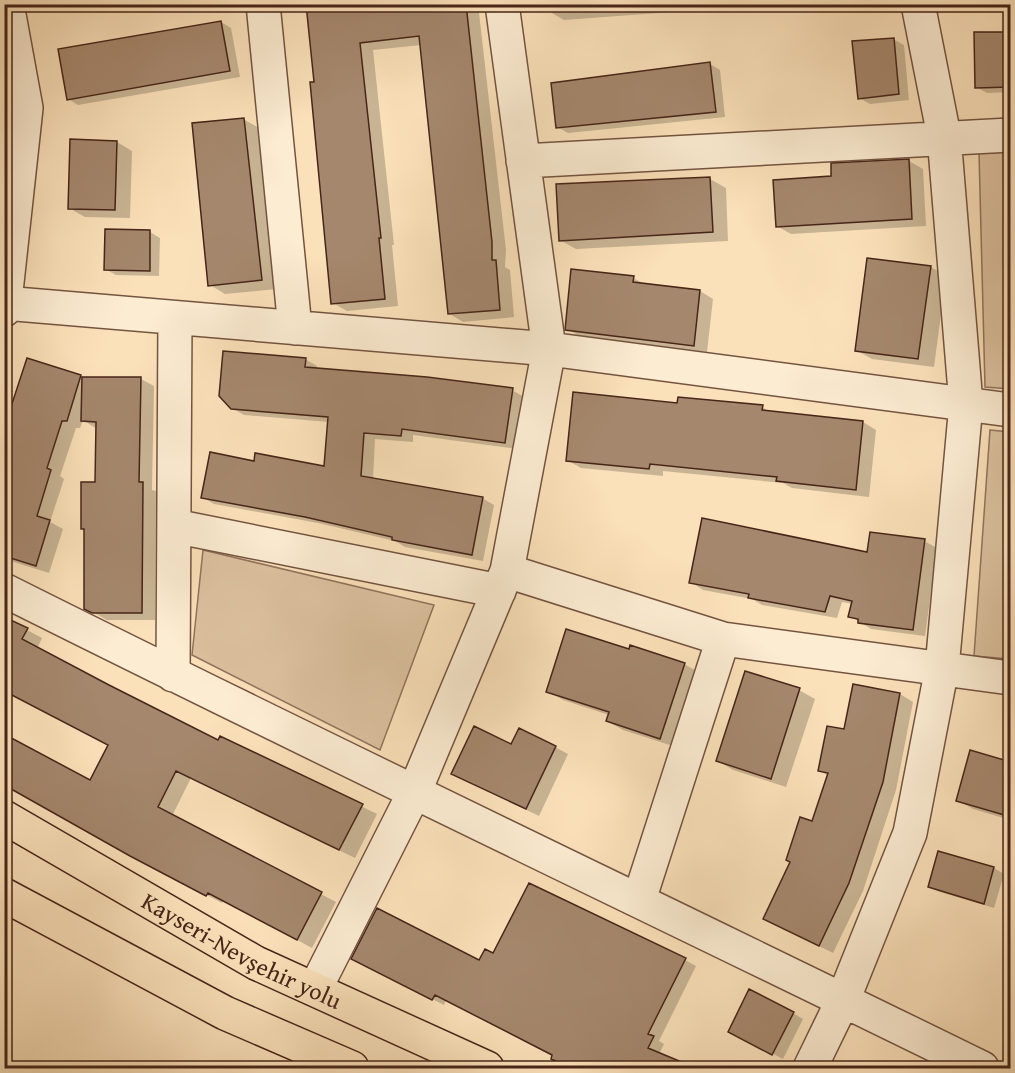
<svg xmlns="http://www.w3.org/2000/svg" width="1015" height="1073" viewBox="0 0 1015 1073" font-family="'Gentium Book Plus',serif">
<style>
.green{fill:#dcc19f;stroke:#92735c;stroke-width:1.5}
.shadow{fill:#0003}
.building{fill:#a5876d;stroke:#472519;stroke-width:1.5}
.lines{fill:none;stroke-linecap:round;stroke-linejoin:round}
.minor-casing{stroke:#745441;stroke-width:36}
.highway-casing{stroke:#472519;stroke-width:36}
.minor{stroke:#fcecd2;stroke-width:33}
.highway{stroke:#fbe1ba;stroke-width:33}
.labels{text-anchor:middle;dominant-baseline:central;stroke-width:4.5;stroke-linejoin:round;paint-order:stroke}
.street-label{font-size:24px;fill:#472519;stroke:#fcecd2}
</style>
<rect width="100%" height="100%" fill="#fbe1ba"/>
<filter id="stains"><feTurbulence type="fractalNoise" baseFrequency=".00333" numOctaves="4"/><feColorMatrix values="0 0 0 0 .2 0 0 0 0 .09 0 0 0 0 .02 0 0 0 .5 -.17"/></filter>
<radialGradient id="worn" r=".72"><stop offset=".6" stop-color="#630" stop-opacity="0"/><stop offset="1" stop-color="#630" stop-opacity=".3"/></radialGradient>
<!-- green -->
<path class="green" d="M1010,152V389L985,387L979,153Z
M990,430L1010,432V659L974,656Z
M203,550L434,605L380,750L192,655Z"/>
<!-- shadow -->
<path class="shadow" d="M307,4H478L506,250L505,267L510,270L514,317L463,322L450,314L421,45L373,50L394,245H392L398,306L347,311L333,303Z
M552,4H781L564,20L552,13Z
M845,4H888V6L851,8Z
M221,22L231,28L240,77L78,105L68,99Z
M1010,33V92L987,93L976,87Z
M893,39L904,45L909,100L870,104L859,98Z
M710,64L720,70L725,117L568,133L557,127Z
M243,119L259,128L277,289L225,294L210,285Z
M117,142L132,151L130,218L85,217L69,208Z
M909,161L923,169L926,226L791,234L777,226L833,178Z
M710,179L726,188L728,241L576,249L560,240Z
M150,232L160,238L159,276L116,275L105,269Z
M931,267L946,276L934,367L872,359L856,350Z
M633,278L646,285L700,291L713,299L707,352L581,337L567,329Z
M305,359L317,366V370L512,390L524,397L517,449L413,435V442L375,439L373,479L482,498L494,505L483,561L405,547L395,541L318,523L214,504L202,497L255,463L325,468L329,422L244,415L232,408Z
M28,360L84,378L141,379L154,386L152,490L156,491L155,620H107L86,608L97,484V429L83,420L80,428H76L60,476L64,479L50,522L63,529L49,573L4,559V428Z
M679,404L762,407L772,413L863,422L876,430L869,497L792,488L783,483L663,471V476L581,468L567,460Z
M924,541L937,548L925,636L871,629L850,616L853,604L842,602L837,618L762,605L752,599L703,590L691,582L868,553Z
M4,618L42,638L37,649L219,742L221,738L377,814L355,858L191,778L172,816L336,902L312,948L224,900L222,903L84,830L90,782L110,745Z
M630,651L684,664L700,673L676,747L623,730L607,721L609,715L563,700L548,691Z
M799,690L815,699L786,787L733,770L718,761Z
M900,694L913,702L896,790L863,891L833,953L765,919L813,823L829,776L820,771L845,731Z
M555,747L568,754L539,816L467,781Z
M1010,763V820L973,809L957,800Z
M939,853L994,868L1004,874L994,908L940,892L929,887Z
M494,955L685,960L696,966L659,1041L664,1044L659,1054L694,1068H575L446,1000L444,1005L364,964L480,963Z
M793,1013L803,1019L783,1059L740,1037Z"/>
<!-- building -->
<path class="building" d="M306,4H466L492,242V260H496L500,310L448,314L419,36L360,43L381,238H379L385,299L331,304L310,82H314Z
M221,21L230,71L67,100L58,49Z
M974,32H1011V87L975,88Z
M894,38L899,94L858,99L852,41Z
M710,62L716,112L556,128L551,83Z
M244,118L262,280L208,286L192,123Z
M70,139L117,141L115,210L68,209Z
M909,159L912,219L776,227L773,180L831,176V163Z
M710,177L713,232L559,241L556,184Z
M105,229L150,230V271L104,270Z
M867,258L931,266L918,359L855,351Z
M571,269L634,276L633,282L700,290L694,346L565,330Z
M223,351L306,358L305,367L427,377L513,388L505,443L402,429L401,436L364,433L361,476L483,497L472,555L392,540V537L305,517L201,498L210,452L254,461L255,453L324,466L328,417L231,409L219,396Z
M27,358L81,375L67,421H62L47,468L51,470L37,516L50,520L36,566L4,556V428Z
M82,377H141L139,482H143L142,613H92L84,609V529H81V482H95L96,422L81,421Z
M573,392L677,403L678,397L763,405L762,410L863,421L856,490L776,481L777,477L650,464L649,469L566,461Z
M702,518L867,552L870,532L925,539L913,630L858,623V619L848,617L852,601L830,596L825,612L748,598L749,594L689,583Z
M4,617L28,628L22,639L109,685L218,740L220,736L363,804L339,850L176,771L158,807L322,892L297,940L208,893L206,896L130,856L4,785V734L90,780L108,745L4,691Z
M566,629L629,649L630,645L685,663L660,739L606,721L609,712L546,692Z
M745,671L800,688L771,779L716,761Z
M853,684L900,693L883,782L849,883L819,946L763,919L790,862L786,860L800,817L812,821L828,773L818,771L827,726L844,729Z
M474,726L511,744L519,728L556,746L526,809L451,774Z
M970,750L1011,762V817L956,801Z
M938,851L994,867L984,904L928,887Z
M529,883L686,958L648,1034L654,1036L648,1048L696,1068H571L551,1059L552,1055L435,995L432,1000L351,959L377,908L479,960L485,949L493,953Z
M749,989L794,1012L772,1055L728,1032Z"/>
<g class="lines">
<!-- minor casing -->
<g class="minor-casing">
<path id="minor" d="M263,4L295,328
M523,161L1010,135
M4,303L549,349L1010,410
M4,310L26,108L7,4
M174,526L499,591
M507,571L723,639L1010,678
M4,590C329,753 656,908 982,1068
M173,675L175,318
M639,900L723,639
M315,989L414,793L507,571L549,349L502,4
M810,1068L843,1000L910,833L942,668L966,404L944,136L918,4"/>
</g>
<!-- highway casing -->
<g class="highway-casing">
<g id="highway">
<path id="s1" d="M4,817L256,963L487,1068"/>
<path d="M4,895L225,1013L352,1068"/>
</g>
</g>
<!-- minor -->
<use href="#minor" class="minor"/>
<!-- highway -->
<use href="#highway" class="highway"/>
</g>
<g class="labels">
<!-- street labels -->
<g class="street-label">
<text stroke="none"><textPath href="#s1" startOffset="273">Kayseri-Nevşehir yolu</textPath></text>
</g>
</g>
<!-- margin -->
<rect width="1015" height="1073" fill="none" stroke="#fbe1ba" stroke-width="24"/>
<rect x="6" y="6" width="1003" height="1061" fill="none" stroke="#472519" stroke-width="3"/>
<rect x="12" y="12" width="991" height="1049" fill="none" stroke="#472519" stroke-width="1.5"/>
<rect width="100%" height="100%" filter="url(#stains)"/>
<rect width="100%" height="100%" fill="url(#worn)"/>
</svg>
